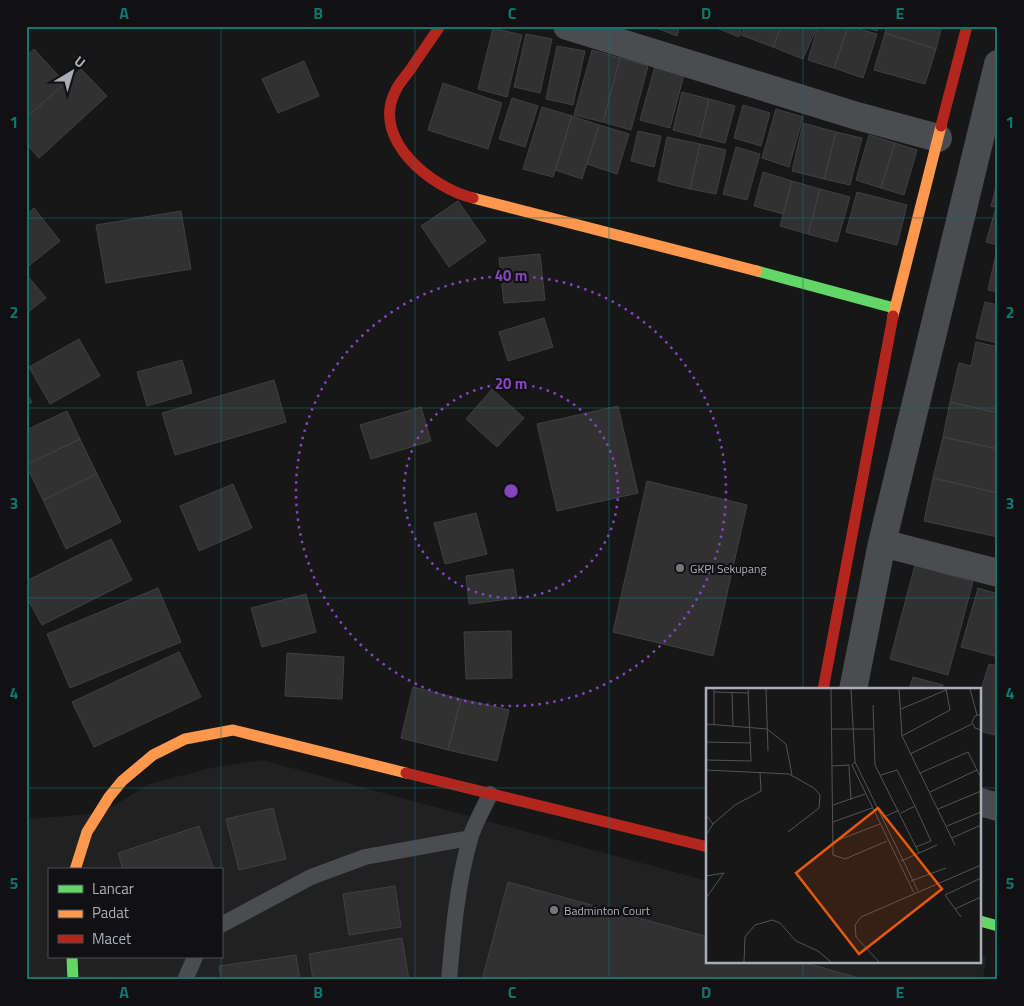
<svg xmlns="http://www.w3.org/2000/svg" width="1024" height="1006" viewBox="0 0 1024 1006" font-family="'Titillium Web',sans-serif">
<style>
.built{fill:#212122;fill-rule:evenodd}
.building{fill:#313132;stroke:#3f4043}
.lines{fill:none;stroke-linecap:round;stroke-linejoin:round}
.lane{stroke:#4b4c4f;stroke-width:16}
.street{stroke:#4b4c4f;stroke-width:28}
.fast{stroke:#63d668;stroke-width:11}
.slow{stroke:#ff974d;stroke-width:11}
.jam{stroke:#b3261e;stroke-width:11}
.grid{fill:none;stroke:#0f766e;stroke-width:1;stroke-opacity:0.55}
.ring{fill:none;stroke:#8446bd;stroke-width:2.5;stroke-dasharray:2.5 5}
.poi-dot{fill:#76787e;stroke:#111113;stroke-width:2}
.labels{text-anchor:middle;dominant-baseline:central;stroke-width:4.5;stroke-linejoin:round;paint-order:stroke}
.poi-label{font-size:12px;fill:#a9adb6;stroke:#111113;text-anchor:start}
.inset-road{fill:none;stroke:#515357;stroke-width:1}
.view{fill:#e8590c;fill-opacity:0.15;stroke:#e8590c;stroke-width:2.5}
.inset-edge{fill:none;stroke:#a9adb6;stroke-width:2.5}
.centre{fill:#8446bd;stroke:#111113;stroke-width:2.5}
.ring-label{font-size:15px;text-anchor:middle;font-weight:bold;fill:#8446bd;stroke:#111113;stroke-width:4.5;stroke-linejoin:round;paint-order:stroke}
.neatline{fill:none;stroke:#0f766e;stroke-width:2}
.grid-label{font-size:16px;text-anchor:middle;font-weight:bold;fill:#0f766e}
</style>
<rect width="100%" height="100%" fill="#171717"/>
<!-- built -->
<path class="built" d="M262,760L708,881V962H980V956L986,957L983,980H26V818L29,819L102,813L149,784L211,768ZM49,870H221V957H49Z"/>
<!-- building -->
<path class="building" d="M651,26H680L677,36Z
M712,26H742L739,37Z
M745,26H781L773,47L741,35Z
M781,26L817,27L803,59L773,47Z
M818,26H848L834,68L808,60Z
M848,26L877,34L863,78L834,68Z
M863,26H879L877,31Z
M887,26H942L936,49L885,33Z
M493,28L522,35L507,97L478,89Z
M885,33L936,49L925,84L874,70Z
M526,34L552,39L540,93L514,87Z
M557,46L585,51L573,105L546,99Z
M34,49L65,83L26,118V56Z
M592,50L620,58L603,122L574,115Z
M620,58L648,66L631,130L603,122Z
M657,59L686,67L670,128L640,120Z
M304,61L319,96L278,113L262,79Z
M81,69L107,96L39,158L26,144V118Z
M443,83L502,103L488,149L428,130Z
M682,92L709,99L700,137L673,130Z
M512,98L538,106L525,147L499,139Z
M709,99L735,106L725,143L700,137Z
M743,105L770,113L761,146L734,138Z
M542,107L572,116L553,177L523,169Z
M776,109L803,117L789,167L762,158Z
M572,116L599,125L582,179L555,170Z
M803,123L836,132L824,179L792,171Z
M599,125L629,134L617,174L587,164Z
M638,131L661,136L654,167L631,161Z
M836,132L862,138L850,185L824,179Z
M869,135L895,143L881,188L856,180Z
M667,137L700,144L690,189L658,181Z
M895,143L917,150L904,195L881,188Z
M700,144L726,150L716,194L690,189Z
M736,147L760,154L747,200L723,194Z
M763,172L792,181L783,214L754,206Z
M998,180V208L991,206Z
M792,181L820,189L808,234L780,226Z
M820,189L850,197L837,242L808,234Z
M857,192L907,205L897,245L846,232Z
M458,201L486,241L449,267L421,226Z
M34,208L60,241L26,268V215Z
M181,211L191,269L106,283L96,225Z
M995,211L998,212V245L986,242Z
M540,254L545,300L504,303L499,258Z
M996,254L998,255V292L988,290Z
M26,274L46,298L26,314Z
M985,302L998,305V343L976,338Z
M544,318L553,347L508,361L499,332Z
M79,339L100,376L50,404L29,367Z
M976,342L998,347V413L950,402L959,363L971,366Z
M182,360L192,393L147,406L137,372Z
M274,380L286,422L175,455L162,413Z
M492,389L524,418L497,447L466,419Z
M26,393L32,402L26,405Z
M950,402L998,413V449L943,437Z
M618,406L638,493L557,511L537,424Z
M421,407L431,441L371,459L360,425Z
M67,411L80,439L26,465V430Z
M943,437L998,449V493L933,478Z
M80,439L97,474L43,500L26,465Z
M97,474L121,522L66,549L43,500Z
M933,478L998,493V537L924,521Z
M647,481L747,505L713,656L613,632Z
M233,484L252,528L199,551L180,506Z
M476,513L487,554L445,564L434,523Z
M111,539L132,580L42,625L26,596V581Z
M915,565L973,582L948,675L890,659Z
M513,569L517,598L469,604L466,576Z
M158,588L181,642L70,688L47,634Z
M978,588L998,594V657L961,647Z
M306,594L316,632L262,647L251,608Z
M511,631L512,678L466,679L464,632Z
M179,652L201,697L94,747L72,702Z
M287,653L344,657L342,699L285,696Z
M989,664L998,666V736L980,731V693Z
M913,677L943,685L942,690H909Z
M413,687L461,699L448,750L401,738Z
M461,699L509,710L497,761L448,750Z
M273,808L286,859L239,870L226,819Z
M199,826L214,870H123L118,853Z
M508,882L708,937V962H802L866,980H482Z
M395,886L401,927L349,935L343,894Z
M402,938L409,980H313L309,954Z
M296,955L300,980H221L219,966Z"/>
<g class="lines">
<!-- lane -->
<path class="lane" d="M221,925L311,877L365,857L470,838
M185,980L195,957
M449,980C453,933 457,885 470,839C474,824 484,808 490,794"/>
<!-- street -->
<path class="street" d="M567,26L857,116L938,138
M882,543L998,573
M853,690L882,543L998,64
M980,802L998,807"/>
<!-- fast -->
<path class="fast" d="M757,271L894,308
M980,921L998,926
M72,957L73,980"/>
<!-- slow -->
<path class="slow" d="M473,198L757,271
M893,316L941,126
M75,870L87,832L109,797L122,781L153,755L185,739L233,730L406,773"/>
<!-- jam -->
<path class="jam" d="M440,26C430,41 420,55 410,70C405,77 398,84 395,92C371,140 432,188 473,198
M941,126L967,26
M823,690L893,316
M406,773L708,847"/>
</g>
<!-- grid -->
<path class="grid" d="M221,26V980M415,26V980M609,26V980M803,26V690M26,218H998M26,408H998M26,598H998M26,788H708M980,788H998M803,962V980"/>
<!-- distance rings -->
<g class="ring">
<circle cx="511" cy="491" r="107"/>
<circle cx="511" cy="491" r="215"/>
</g>
<!-- markers -->
<g class="poi-dot">
<circle cx="680" cy="568" r="5"/>
<circle cx="554" cy="910" r="5"/>
</g>
<g class="labels">
<!-- poi labels -->
<g class="poi-label">
<text x="690" y="568">GKPI Sekupang</text>
<text x="564" y="910">Badminton Court</text>
</g>
</g>
<!-- overview -->
<g transform="translate(706 688)">
<rect width="275" height="275" fill="#171717"/>
<path class="inset-road" d="M8,1V37M60,1L62,63M125,1L127,167L139,171L181,153M145,1L149,74L212,203M193,1L196,48L249,157M264,1L271,27M8,4L43,5M26,5L27,38M167,17L169,77L213,165M195,21L240,2M275,26L269,28L266,34L269,40L275,42M0,36L61,41L80,56L86,87M125,41H167M196,48L244,22L240,1M0,54L45,55M204,66L266,36M0,72L45,73L42,1M149,74L146,77L208,205M126,78L144,77M143,78L145,112M0,82L83,86L108,100L114,107L113,120L82,144M214,85L262,64L275,90M175,87L191,82L209,118L225,153L210,159M224,104L271,82M127,117L159,106M232,121L275,103M195,125L209,118M0,127L7,136L0,147M176,130L193,122M127,134L166,120M7,136L29,117L55,103L54,84M241,138L275,124M246,150L275,137M127,154L174,136M195,173L231,157M0,188L18,185M205,193L240,180M0,210L18,185M249,221L275,209M255,229L239,207L275,190M38,274L39,249L49,237L66,232L74,235L90,253L112,263L125,274M173,274L150,249L149,237L155,229L275,177"/>
<path class="view" d="M172,120L236,201L153,266L90,185Z"/>
<rect width="275" height="275" class="inset-edge"/>
</g>
<circle cx="511" cy="491" r="8" class="centre"/>
<g class="ring-label">
<text x="511" y="281">40 m</text>
<text x="511" y="389">20 m</text>
</g>
<!-- border -->
<rect width="1024" height="1006" fill="none" stroke="#111113" stroke-width="55"/>
<!-- legend -->
<rect x="48" y="868" width="175" height="90" fill="#111113" stroke="#4e4f54"/>
<rect x="58" y="885" width="25" height="8" fill="#63d668" stroke="#4e4f54"/>
<text x="92" y="894" font-size="15" fill="#a9adb6">Lancar</text>
<rect x="58" y="910" width="25" height="8" fill="#ff974d" stroke="#4e4f54"/>
<text x="92" y="918" font-size="15" fill="#a9adb6">Padat</text>
<rect x="58" y="935" width="25" height="8" fill="#b3261e" stroke="#4e4f54"/>
<text x="92" y="944" font-size="15" fill="#a9adb6">Macet</text>
<!-- north arrow -->
<g transform="translate(72 72) rotate(38)" stroke="#111113" stroke-width="4" paint-order="stroke">
<path d="M0-4L9 19L0 12L-9 19Z" fill="#a9adb6"/>
<text y="-8" font-size="14" font-weight="bold" text-anchor="middle" fill="#a9adb6">U</text>
</g>
<rect x="28" y="28" width="968" height="950" class="neatline"/>
<g class="grid-label">
<text x="124" y="19">A</text>
<text x="318" y="19">B</text>
<text x="512" y="19">C</text>
<text x="706" y="19">D</text>
<text x="900" y="19">E</text>
<text x="14" y="128">1</text>
<text x="1010" y="128">1</text>
<text x="14" y="318">2</text>
<text x="1010" y="318">2</text>
<text x="14" y="509">3</text>
<text x="1010" y="509">3</text>
<text x="14" y="699">4</text>
<text x="1010" y="699">4</text>
<text x="14" y="889">5</text>
<text x="1010" y="889">5</text>
<text x="124" y="998">A</text>
<text x="318" y="998">B</text>
<text x="512" y="998">C</text>
<text x="706" y="998">D</text>
<text x="900" y="998">E</text>
</g>
</svg>
